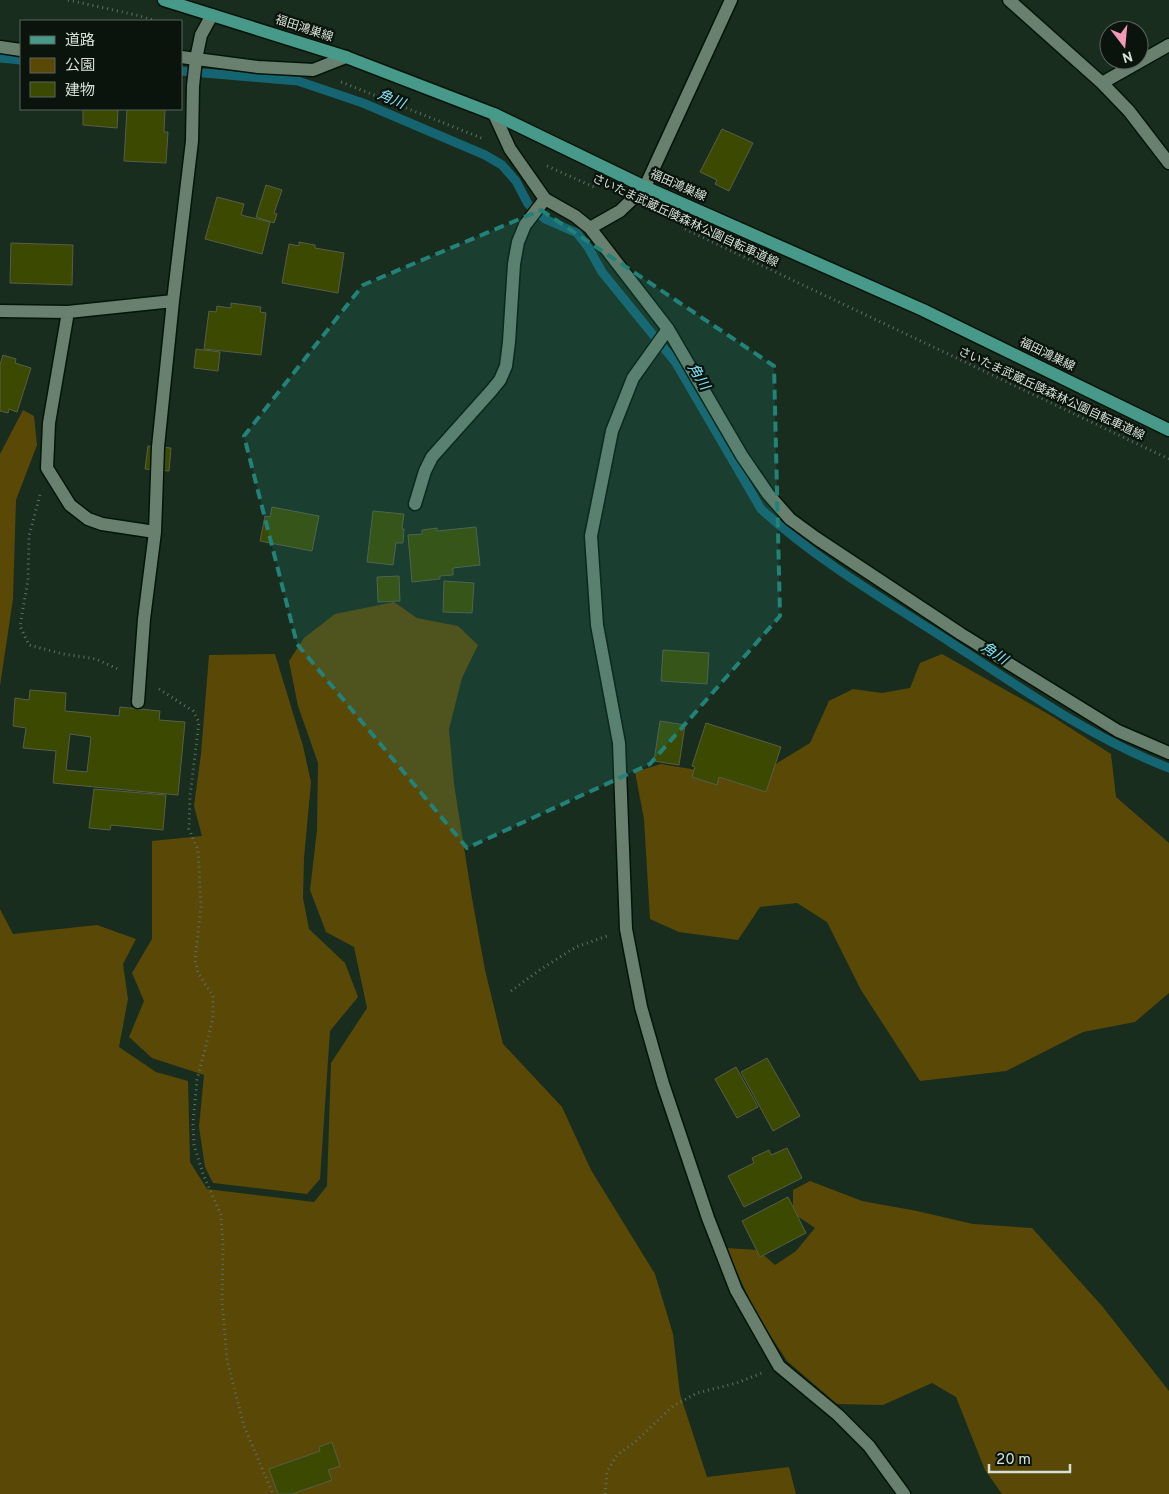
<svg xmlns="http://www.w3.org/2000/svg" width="1169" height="1494" viewBox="0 0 1169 1494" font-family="Overpass,'Noto Sans JP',sans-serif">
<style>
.green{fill:#5a4807}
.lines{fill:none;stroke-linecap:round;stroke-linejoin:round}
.stream{stroke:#156472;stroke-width:9}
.building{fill:#3b4a00;stroke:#575e46;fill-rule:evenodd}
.minor-casing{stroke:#031508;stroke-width:15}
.major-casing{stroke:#031508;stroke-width:15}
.path{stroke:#5e7062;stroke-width:3;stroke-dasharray:1 4;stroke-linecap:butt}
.minor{stroke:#68806d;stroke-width:12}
.major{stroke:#479a89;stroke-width:12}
.marked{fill:#238178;fill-opacity:0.2;stroke:#238178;stroke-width:4;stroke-dasharray:10 6;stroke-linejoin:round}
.labels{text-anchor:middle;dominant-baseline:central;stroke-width:4.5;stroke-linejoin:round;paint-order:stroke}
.street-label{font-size:12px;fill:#d3e0d5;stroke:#0a130c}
.water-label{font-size:14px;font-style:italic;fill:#80e5f9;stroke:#0a130c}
</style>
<rect width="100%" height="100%" fill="#182d1e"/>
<!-- green -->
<path class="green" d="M23,410L34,416L37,445L16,500L13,599L0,686V454Z
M394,602L417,618L458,626L478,645L462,678L449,729L454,784L472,898L485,970L503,1044L562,1107L591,1170L655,1274L673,1334L680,1394L707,1477L789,1467L796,1494H0V909L13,934L97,925L136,939L123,964L128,999L119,1047L156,1072L188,1081L190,1162L207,1189L314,1202L327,1186L331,1063L367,1008L354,947L326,932L310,890L317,830L318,763L298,706L289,661L304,638L335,614Z
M275,654L303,746L311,782L304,858L303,898L309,929L345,963L358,997L330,1031L320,1179L307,1194L213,1183L205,1167L199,1127L204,1075L152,1058L129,1037L144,1001L132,973L152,939V841L202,836L194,806L201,754L209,655Z
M942,654L1050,715L1111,754L1116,797L1169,843V993L1135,1022L1083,1032L1006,1071L920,1081L861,990L827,922L797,903L760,907L738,940L679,932L650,919L644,819L635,772L661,764L745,778L769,768L810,743L829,701L853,689L882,693L910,688L920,663Z
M810,1181L862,1201L917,1211L973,1224L1032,1228L1102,1306L1169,1391V1494H1002L985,1470L956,1397L932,1383L883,1405L837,1404L787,1361L756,1314L726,1248L758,1250L775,1265L796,1251L815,1228L793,1213V1190Z"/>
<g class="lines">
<!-- stream -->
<path class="stream" d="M0,58L21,60
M181,71L298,81L363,103L485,155L502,165L516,181L528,204L545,219L577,233L588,247L602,272L676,363L761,509C819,562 887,601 953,644C1023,689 1091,738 1169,768"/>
</g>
<!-- building -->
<path class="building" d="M83,109H118L117,128L83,125Z
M127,109H165L164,132H168L166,163L124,161Z
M722,129L753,143L729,191L715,184L717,180L700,172Z
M266,185L282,190L274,213L277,214L274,223L256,217Z
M217,197L244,204L241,215L270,222L262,254L205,239Z
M299,242L315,245V248L344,253L338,293L282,283L289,244L299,246Z
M11,243L73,245L72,285L10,283Z
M231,303L261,307L260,312L266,313L261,355L204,349L209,311L216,312L217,306L231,308Z
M196,349L220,352L218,371L194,368Z
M3,355L16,359L15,363L31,368L17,412L9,409L8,413L0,411V365Z
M148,446L171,448L169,471L145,469Z
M272,507L319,516L312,551L260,541L265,516L270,517Z
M373,511L404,514L402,529H404L403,543H396L393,565L367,562Z
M476,527L480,565L453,568V575L440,576V579L412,582L408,535L422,534V530L437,528V531Z
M399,576L400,601L378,602L377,577Z
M444,581L474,583L472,613L443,612Z
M663,650L709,653L707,684L661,681Z
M30,690L66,693L65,711L119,716L120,707L160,711L159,720L185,722L178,795L53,783L56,751L23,748L26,728L13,726L15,698L29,700ZM70,734L91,737L87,772L66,770Z
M660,721L685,725L679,765L654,761Z
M706,723L781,747L766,792L719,777L717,785L692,777L695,767L692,766Z
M94,789L166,795L163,830L111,825L110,830L89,828Z
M767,1058L800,1116L773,1131L741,1072Z
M736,1067L758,1107L737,1118L715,1079Z
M787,1148L802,1178L744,1207L728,1176L754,1163L752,1158L769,1150L771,1155Z
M788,1197L806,1233L760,1257L742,1221Z
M332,1442L340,1466L328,1470L332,1480L292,1494H278L269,1469L320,1451L319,1447Z"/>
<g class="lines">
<!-- minor casing -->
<g class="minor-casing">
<path id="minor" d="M1009,0L1102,83L1129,111L1169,163
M0,47L21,50
M181,57L258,67L313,70L346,57
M1102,83L1169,45
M494,114L510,149L545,199L575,216L590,228L668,329L633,378L612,431L591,536L597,625L619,743L626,929L641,1007L663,1084L708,1218L736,1290L779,1366L838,1415L869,1446L904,1494
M590,228L620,211L645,187L731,0
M0,311L68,312L173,301L192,141L193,86L196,59L201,35L212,15
M68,312L49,423L47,468L70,505L88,519L102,524L155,532
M668,329L742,456L768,494L790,519L816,538L961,634L1118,731L1169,753
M415,504L425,471L432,457L491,391L500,380L506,366L509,342L514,264L518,242L525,225L545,199
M138,702L144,619L155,532L158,447L173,301"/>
</g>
<!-- major casing -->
<g class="major-casing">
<path id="major" d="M164,0L346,57L494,114L645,187L923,310L1169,430"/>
</g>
<!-- path -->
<path class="path" d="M68,0L136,15L156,21
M341,82L484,139
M547,166L596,188
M685,229L1169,459
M40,495L29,536L28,580L20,626L29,645L63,654L96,659L120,670
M159,689L193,711L199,722L190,796L189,829L198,850L201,907L195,960L198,973L213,996V1018L197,1080L193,1123L194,1145L203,1174L221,1215L223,1246L222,1300L227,1360L244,1426L273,1494
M511,991L541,969L576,947L607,936
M605,1494L607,1472L617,1455L635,1442L673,1406L697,1393L737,1383L762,1373"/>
<!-- minor -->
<use href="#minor" class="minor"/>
<!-- major -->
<use href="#major" class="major"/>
</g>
<!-- marked area -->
<path class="marked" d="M541,210L774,366L780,616L650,764L467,848L297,644L244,436L363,285Z"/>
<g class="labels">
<!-- street labels -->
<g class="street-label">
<text transform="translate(304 29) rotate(18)">福田鴻巣線</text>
<text transform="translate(678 186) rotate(24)">福田鴻巣線</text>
<text transform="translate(685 221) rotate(25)">さいたま武蔵丘陵森林公園自転車道線</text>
<text transform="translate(1047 355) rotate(26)">福田鴻巣線</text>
<text transform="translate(1051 394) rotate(25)">さいたま武蔵丘陵森林公園自転車道線</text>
</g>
<!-- water labels -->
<g class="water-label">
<text transform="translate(391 100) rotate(23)">角川</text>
<text transform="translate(698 377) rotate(59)">角川</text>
<text transform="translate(994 654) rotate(33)">角川</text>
</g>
</g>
<!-- legend -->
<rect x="20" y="20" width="162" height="90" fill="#0a130c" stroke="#5a655c"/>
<rect x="30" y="36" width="25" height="8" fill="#479a89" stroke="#5a655c"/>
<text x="65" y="45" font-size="15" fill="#d3e0d5">道路</text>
<rect x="30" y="58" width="25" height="15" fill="#5a4807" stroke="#5a655c"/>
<text x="65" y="70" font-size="15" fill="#d3e0d5">公園</text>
<rect x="30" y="82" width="25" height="15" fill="#3b4a00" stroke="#5a655c"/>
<text x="65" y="95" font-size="15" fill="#d3e0d5">建物</text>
<!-- north arrow -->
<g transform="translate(1124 45) rotate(164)"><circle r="24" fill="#0a130c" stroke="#5a655c"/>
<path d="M0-4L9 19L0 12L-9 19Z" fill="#f09ab5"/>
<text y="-8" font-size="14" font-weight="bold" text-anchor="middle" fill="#d3e0d5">N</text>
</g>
<!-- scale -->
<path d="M989 1464v8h81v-8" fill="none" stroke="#d3e0d5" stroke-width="2.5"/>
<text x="996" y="1464" font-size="15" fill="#d3e0d5" stroke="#0a130c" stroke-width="4" paint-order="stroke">20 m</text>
</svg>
